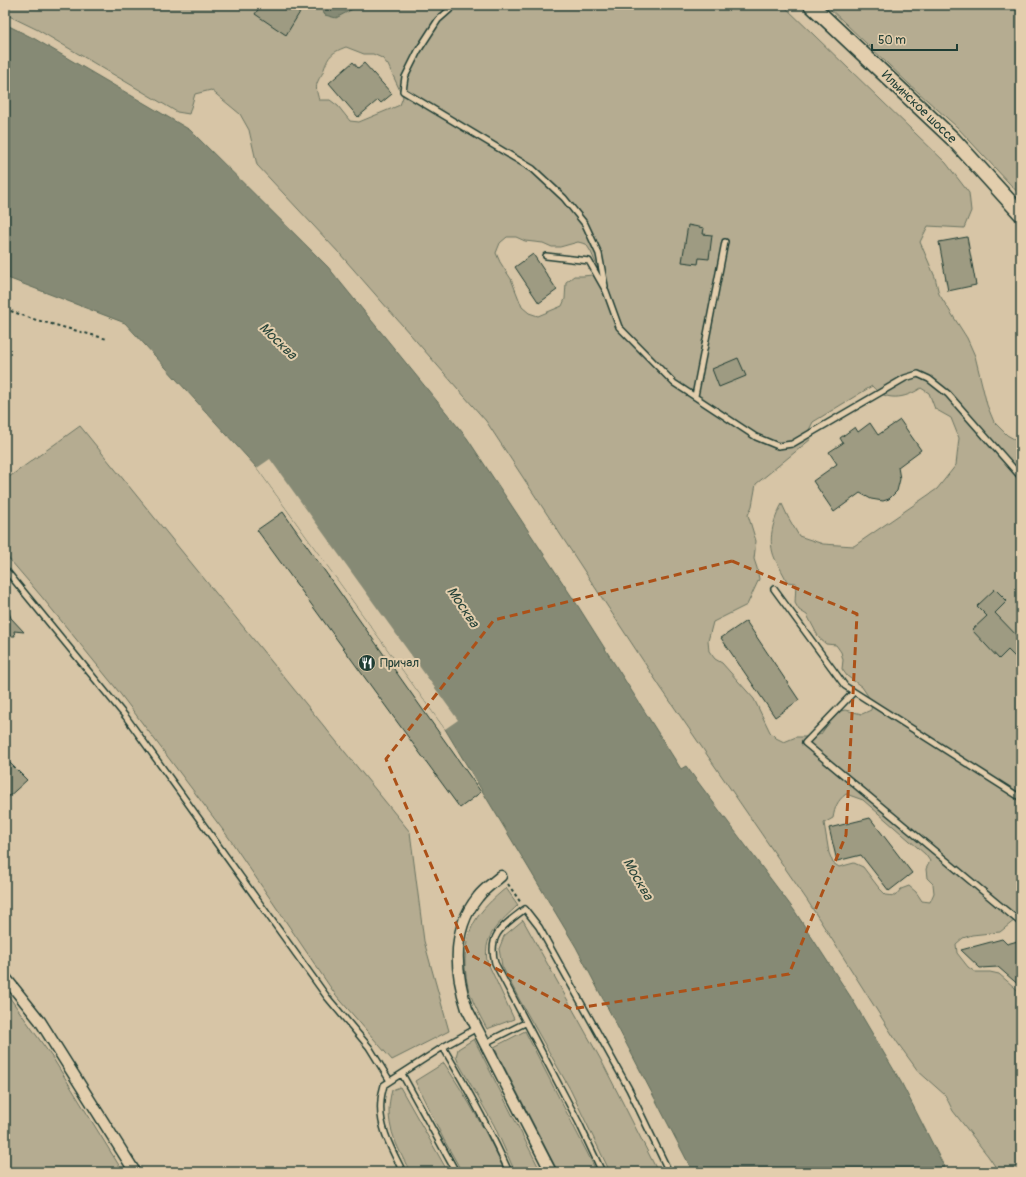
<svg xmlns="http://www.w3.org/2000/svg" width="1026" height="1177" viewBox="0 0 1026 1177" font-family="Pangolin,sans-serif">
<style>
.green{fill:#b5ac91;stroke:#6a7462;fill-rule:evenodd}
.water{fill:#868a74;stroke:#5d6b5a}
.pier{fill:#d7c5a6}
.building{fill:#9e9b82;stroke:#1f3d34}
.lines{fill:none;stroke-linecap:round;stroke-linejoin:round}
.lane-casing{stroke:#1f3d34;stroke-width:8}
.street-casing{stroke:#1f3d34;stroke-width:13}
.secondary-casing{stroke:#1f3d34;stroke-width:17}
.path{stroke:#1f3d34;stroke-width:2;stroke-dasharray:3 3;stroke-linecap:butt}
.lane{stroke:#e3cead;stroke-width:5}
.street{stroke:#e3cead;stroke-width:10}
.secondary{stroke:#e3cead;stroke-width:14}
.marked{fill:none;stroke:#ac5118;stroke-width:3;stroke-dasharray:8 5;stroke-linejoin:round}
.labels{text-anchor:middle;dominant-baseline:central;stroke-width:4;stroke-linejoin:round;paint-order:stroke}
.street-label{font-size:13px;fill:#1f3d34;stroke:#e3cead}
.poi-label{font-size:13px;fill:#1f3d34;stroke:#e3cead;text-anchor:start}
.water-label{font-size:14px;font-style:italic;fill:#29453a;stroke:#e3cead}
</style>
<rect width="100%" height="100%" fill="#d7c5a6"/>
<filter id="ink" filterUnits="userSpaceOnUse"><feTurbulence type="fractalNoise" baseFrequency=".025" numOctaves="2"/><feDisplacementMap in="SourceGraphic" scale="8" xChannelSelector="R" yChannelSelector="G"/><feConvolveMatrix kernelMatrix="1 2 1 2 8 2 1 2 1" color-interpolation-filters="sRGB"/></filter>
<g filter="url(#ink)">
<!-- green -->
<path class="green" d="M5,5H319L325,15L351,9L360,5H783L946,163L969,193L971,211L964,228L928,226L920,242L935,277L939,294L967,338L975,356L987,405L994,422L1007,435L1021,443V919L1015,920L1000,932L972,935L963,938L956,944L957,953L968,967L975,972H990L999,974L1021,993V1172H999L988,1156L953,1111L945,1095L918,1071L897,1042L807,900L661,688L486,421L340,254L257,165L249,130L240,114L211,90L195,94L189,114L177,112L38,30L5,14ZM346,47L364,54H373L382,58L388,65L403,97L400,105L359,122L350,121L338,106L330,100H319C317,93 315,87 318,81C319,78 322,75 323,72C328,57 330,53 346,47ZM507,237H516L525,241L543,243L552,247H560L578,242L586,244L591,252L598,268L592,275L583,276H574L566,282L565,299L562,306L538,316L529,313L522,307L511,279L500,262L496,253L500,243ZM872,386C885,402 905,399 921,388L929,393L935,409L951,418L959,438L956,465L937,489L854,546L823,544L799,536L788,517L782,504C773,520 767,541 775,559C779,567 784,574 787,582L796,583L795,603L799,610L807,615L819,638L826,644L836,645L841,652L843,660L842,669L847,676L862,687L872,702L871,710L862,714L845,710L836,712L821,734L813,737H796L784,742L776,738L770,732L754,699L722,663L715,659L709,651L708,641L713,622L747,605L759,579L757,568L754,559L756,541L748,515L752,506L756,484L811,439L809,430L813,422ZM846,794L863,800L925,854L930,861L926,869L927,878L933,884L934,893L930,902L922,901L916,892L909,886L901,889L895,896L886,895L879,888L863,867L854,863L839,867L833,863L829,853L824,823L833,818C835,807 837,801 846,794Z
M826,5H1021V196L957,127L909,84Z
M80,426L410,832L424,941L449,1031L392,1060L335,994L229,838L115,687L41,596L5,554V480Z
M506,888L518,905C501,922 483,933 487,961L514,1019L487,1029C481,1018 475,1007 471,996C467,987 466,976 465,966C464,929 478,911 506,888Z
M523,920L601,1060L658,1172H610L570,1089L519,999L502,966L499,949L504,936Z
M5,991L54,1060L120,1167L112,1172H5Z
M525,1031L597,1172H558L494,1047Z
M474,1039L541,1172H515L494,1125L459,1064L456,1057L458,1049Z
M444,1063C467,1098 488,1134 505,1172H462L444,1140L415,1081Z
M400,1087L448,1172H410C396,1144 383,1123 392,1090Z"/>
<!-- water -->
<path class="water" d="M319,5H360L336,18L325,15Z
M5,24L35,39L190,130L328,267L467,438L578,606L681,769L686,766L794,910L852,999L901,1082L947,1172H693L576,947L445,729L257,468L125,323L5,277Z"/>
<!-- pier -->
<path class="pier" d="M270,459L458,720L445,729L257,468Z"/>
<!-- building -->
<path class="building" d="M261,5H290L300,12L286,35L255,14Z
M353,62L358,68L364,63L392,94L381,103L378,100L358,117L329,83Z
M688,225L704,228L703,234L712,235L709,259L699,258L698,264L682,262Z
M967,237L976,285L948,291L939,242Z
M533,254L557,290L539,303L515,267Z
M738,358L746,376L719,387L712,369Z
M900,420L921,450L898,467L900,479L897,491L889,499L883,501L871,499L860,493L834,512L813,481L837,464L829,452L843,443L840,438L855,427L858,432L870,423L878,435Z
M283,512L481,792L460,808L257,530Z
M995,589L1007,601L995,613L1021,640V663L1008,650L999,659L972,630L987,616L977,606Z
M5,610H8L11,618L24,632L14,631L15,636H5Z
M746,621L799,700L775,717L721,638Z
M5,758L27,780L5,800Z
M870,818L912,873L889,891L861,855L837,861L829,828Z
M1002,939L1007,944L1021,940V987L998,967L980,968L961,950Z"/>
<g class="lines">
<!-- lane casing -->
<g class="lane-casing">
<path id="lane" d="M455,5L438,20L418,51L405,77L403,91L533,169L564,198L585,224L599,254L605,286
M546,256L589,261L606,291L619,327L674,383L756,437L778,446L792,444L905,378L918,374L929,379L948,394L1021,477
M695,396L725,242
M5,569L126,717L327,997L369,1047L390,1081
M774,589L845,686L1021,798
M854,692L805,743L1021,923
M485,1043L525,1023
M443,1047C467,1088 490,1129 509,1172
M402,1074L456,1172
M403,1172C392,1150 378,1126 381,1101C381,1095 383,1090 384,1085L443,1047L477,1028
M602,1172L579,1123L495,963C487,934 504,925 525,909L539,927L629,1089L669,1172"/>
</g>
<!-- street casing -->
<g class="street-casing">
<path id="street" d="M501,876C493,883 484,889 478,897C451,930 455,972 467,1009L551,1172
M5,977L40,1021L135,1172"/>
</g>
<!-- secondary casing -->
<g class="secondary-casing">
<path id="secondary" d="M811,5L953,139L1021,214"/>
</g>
<!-- path -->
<path class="path" d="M5,309L33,319L107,339
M508,884L521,903"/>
<!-- lane -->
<use href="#lane" class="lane"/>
<!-- street -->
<use href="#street" class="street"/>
<!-- secondary -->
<use href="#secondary" class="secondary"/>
</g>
</g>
<!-- marked area -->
<path class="marked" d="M732,561L857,614L846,835L789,974L572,1009L469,954L386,759L494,620Z"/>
<!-- icons -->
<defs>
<g id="restaurant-disc" transform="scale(0.9)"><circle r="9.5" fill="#1f3d34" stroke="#e3cead"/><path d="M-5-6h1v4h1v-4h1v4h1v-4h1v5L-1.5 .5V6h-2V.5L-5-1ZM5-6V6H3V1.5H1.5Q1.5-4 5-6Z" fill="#fff"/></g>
</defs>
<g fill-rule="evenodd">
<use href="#restaurant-disc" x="367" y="663"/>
</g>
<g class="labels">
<!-- street labels -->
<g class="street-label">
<text transform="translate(919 107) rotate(44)">Ильинское шоссе</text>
</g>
<!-- poi labels -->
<g class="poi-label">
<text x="380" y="663">Причал</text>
</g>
<!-- water labels -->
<g class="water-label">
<text transform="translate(278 341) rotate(44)">Москва</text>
<text transform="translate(463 607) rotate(56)">Москва</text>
<text transform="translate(638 879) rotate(60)">Москва</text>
</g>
</g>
<!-- margin -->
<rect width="1026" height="1177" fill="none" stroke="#e3cead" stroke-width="20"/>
<rect x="10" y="10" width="1006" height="1157" fill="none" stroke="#1f3d34" stroke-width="1.5" filter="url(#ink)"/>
<!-- scale -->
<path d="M872 44v6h85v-6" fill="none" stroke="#1f3d34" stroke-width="2"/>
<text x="878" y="44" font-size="12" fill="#1f3d34" stroke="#e3cead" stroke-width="3" paint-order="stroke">50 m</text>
</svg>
